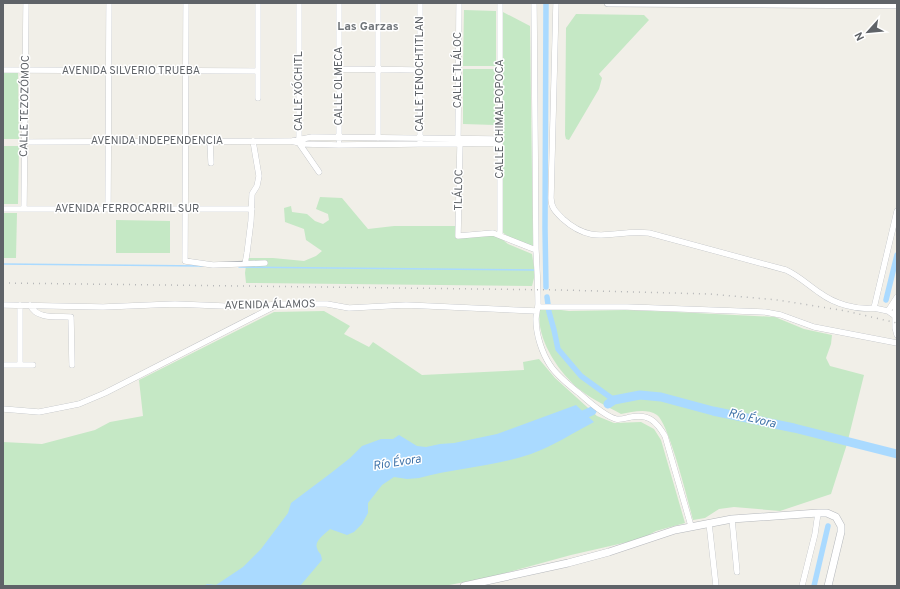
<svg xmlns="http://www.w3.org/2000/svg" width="900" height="589" viewBox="0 0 900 589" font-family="Overpass,sans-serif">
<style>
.green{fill:#c5e8c5}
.water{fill:#aadaff}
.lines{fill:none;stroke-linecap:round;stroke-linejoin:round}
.stream{stroke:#aadaff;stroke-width:1.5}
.canal{stroke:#aadaff;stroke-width:5.5}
.river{stroke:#aadaff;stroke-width:9}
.minor-casing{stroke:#b5b8bc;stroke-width:6}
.tertiary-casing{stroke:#b5b8bc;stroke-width:8}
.minor{stroke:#fff;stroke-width:5.5}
.tertiary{stroke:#fff;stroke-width:7}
.rail{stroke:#b6b7b8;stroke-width:1.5;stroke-dasharray:1 5;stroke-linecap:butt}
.labels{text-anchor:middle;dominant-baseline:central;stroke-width:3;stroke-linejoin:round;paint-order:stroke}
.street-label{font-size:11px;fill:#5f6368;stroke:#fff}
.neighbourhood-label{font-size:12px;font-weight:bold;fill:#70757a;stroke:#fff}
.water-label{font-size:12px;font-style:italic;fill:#4174aa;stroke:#fff}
</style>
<rect width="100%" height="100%" fill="#f1efe8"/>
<!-- green -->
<path class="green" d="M464,10L496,11V66H463Z
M501,11L530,26L533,248L513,240L502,232Z
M576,14L644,15L649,20L599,74L602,78L599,89L569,140L566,139L565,135L566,28Z
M463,69H495V125L463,124Z
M3,72H18L19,139H3Z
M3,146H19L18,204H3Z
M320,197L342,198L368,229L394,226H457L456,237L479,235L498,236L508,244L532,254L535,274L532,286L246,283L245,273L247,258H273L304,261L316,256L322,251L306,240L304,229L285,222L284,208L291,206L292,212L307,214L315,221L323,224L329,220L328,214L316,209Z
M3,213H17L16,258H3Z
M116,220L170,221V253H116Z
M553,309L569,311L625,310L676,312L775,317L804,329L832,335L831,344L826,358L830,366L864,375L847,444L831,494L780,511L734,507L719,509L705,518L693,520C688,501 669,424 657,415C646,408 633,412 621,414C607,406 591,399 579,389C558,372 535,337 540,310Z
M324,311L350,326L344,334L369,347L373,342L422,375L524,370L523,362L539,359L555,378L597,416L614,423L641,422L654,429L661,440L685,523L656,531L643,538L632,541L571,555L491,577L444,586H3V442L42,444L95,430L110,422L143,416L139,380L274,312Z"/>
<!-- water -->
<path class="water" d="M576,405L594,422C573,433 553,446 531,454C496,466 455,468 419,478L407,479L394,477L382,485L368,503V513L362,524L354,532L347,535L330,529C325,534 314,541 317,548C319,555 321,551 322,560L300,586H204L207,584L216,585L243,567L261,549L288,513L291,503L331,473L350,458L362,446L381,439H393L399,435L417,446L426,447L440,444L454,443L497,434Z"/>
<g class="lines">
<!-- stream -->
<path class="stream" d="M3,264L203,266
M239,267L535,270"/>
<!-- canal -->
<path class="canal" d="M546,3L545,228L546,287
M547,297L549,312L554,330L558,349L581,376L614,400
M886,300L897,255
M814,586L828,526"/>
<!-- river -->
<path class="river" d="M608,404L614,400L640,395L661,397L713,411L794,428L897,454
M574,419L592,411"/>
<!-- minor casing -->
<g class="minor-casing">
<path id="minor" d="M186,3L185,261L213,265L265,263
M299,3V143L319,172
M339,3V140
M378,3V138
M420,3V140
M534,3L536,250C537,268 538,286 538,304C538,309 536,314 536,319C536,335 542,353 550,365C557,376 569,385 579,393C588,401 604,416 616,419C621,420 626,418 631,417C649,414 656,421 665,436L691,526
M556,3L551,198C551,208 556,212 563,219C594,247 614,229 649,233L786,270C799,276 808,285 820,293C835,304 856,310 874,308
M339,69L420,70
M3,70L258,71
M258,98V3
M458,138L459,3
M210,141L211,163
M292,141L312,137L499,139
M25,142L290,141L305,144L339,145L499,143
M460,144L458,236L493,233L536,250
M3,209H252
M24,209L26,3
M108,209L109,3
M897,211L874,308L888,311L897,297
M500,234V3
M245,264L247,253L251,221L252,194L257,186L259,176L253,141
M3,305L103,307L175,304L248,307L279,304H327L349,308L406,305L537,311
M20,305V365
M30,305C37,320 57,316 71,317L72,365
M538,307H627L765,312L781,315L814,327L897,343
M888,311L895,316V328L897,335
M895,316L896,300
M3,365H33
M3,409L39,412L79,404L105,393L275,306
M732,519L737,572
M709,523L716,586
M802,586L815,534L818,513"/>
</g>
<!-- tertiary casing -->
<g class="tertiary-casing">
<path id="tertiary" d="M608,3L897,5
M464,586L568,563L609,552L675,530L732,519L818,513H827L836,517L841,526V532L828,586"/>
</g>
<!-- minor -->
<use href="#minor" class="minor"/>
<!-- tertiary -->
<use href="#tertiary" class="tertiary"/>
<!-- rail -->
<path class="rail" d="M3,283L560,290L710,294L778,300L846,311L897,323"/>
</g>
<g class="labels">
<!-- street labels -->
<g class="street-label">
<text transform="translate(458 70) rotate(-90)">CALLE TLÁLOC</text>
<text x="131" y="71">AVENIDA SILVERIO TRUEBA</text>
<text transform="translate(420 74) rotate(-90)">CALLE TENOCHTITLAN</text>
<text transform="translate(339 86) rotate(-90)">CALLE OLMECA</text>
<text transform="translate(299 91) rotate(-90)">CALLE XÓCHITL</text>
<text transform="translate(25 106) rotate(-89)">CALLE TEZOZÓMOC</text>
<text transform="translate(500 119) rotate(-90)">CALLE CHIMALPOPOCA</text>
<text x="157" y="141">AVENIDA INDEPENDENCIA</text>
<text transform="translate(459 190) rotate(-89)">TLÁLOC</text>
<text x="127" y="209">AVENIDA FERROCARRIL SUR</text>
<text transform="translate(270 305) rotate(-1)">AVENIDA ÁLAMOS</text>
</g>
<!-- neighbourhood labels -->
<g class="neighbourhood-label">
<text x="368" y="27">Las Garzas</text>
</g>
<!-- water labels -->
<g class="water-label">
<text transform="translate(752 419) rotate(14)">Río Évora</text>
<text transform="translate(397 463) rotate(-9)">Río Évora</text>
</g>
</g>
<!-- border -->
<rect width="900" height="589" fill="none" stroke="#5f6368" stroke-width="8"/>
<!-- north arrow -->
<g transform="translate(868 32) rotate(243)" stroke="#ffffff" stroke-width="3" paint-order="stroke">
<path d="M0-3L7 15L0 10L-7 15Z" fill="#5f6368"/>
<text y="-6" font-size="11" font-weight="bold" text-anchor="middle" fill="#5f6368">N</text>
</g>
</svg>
